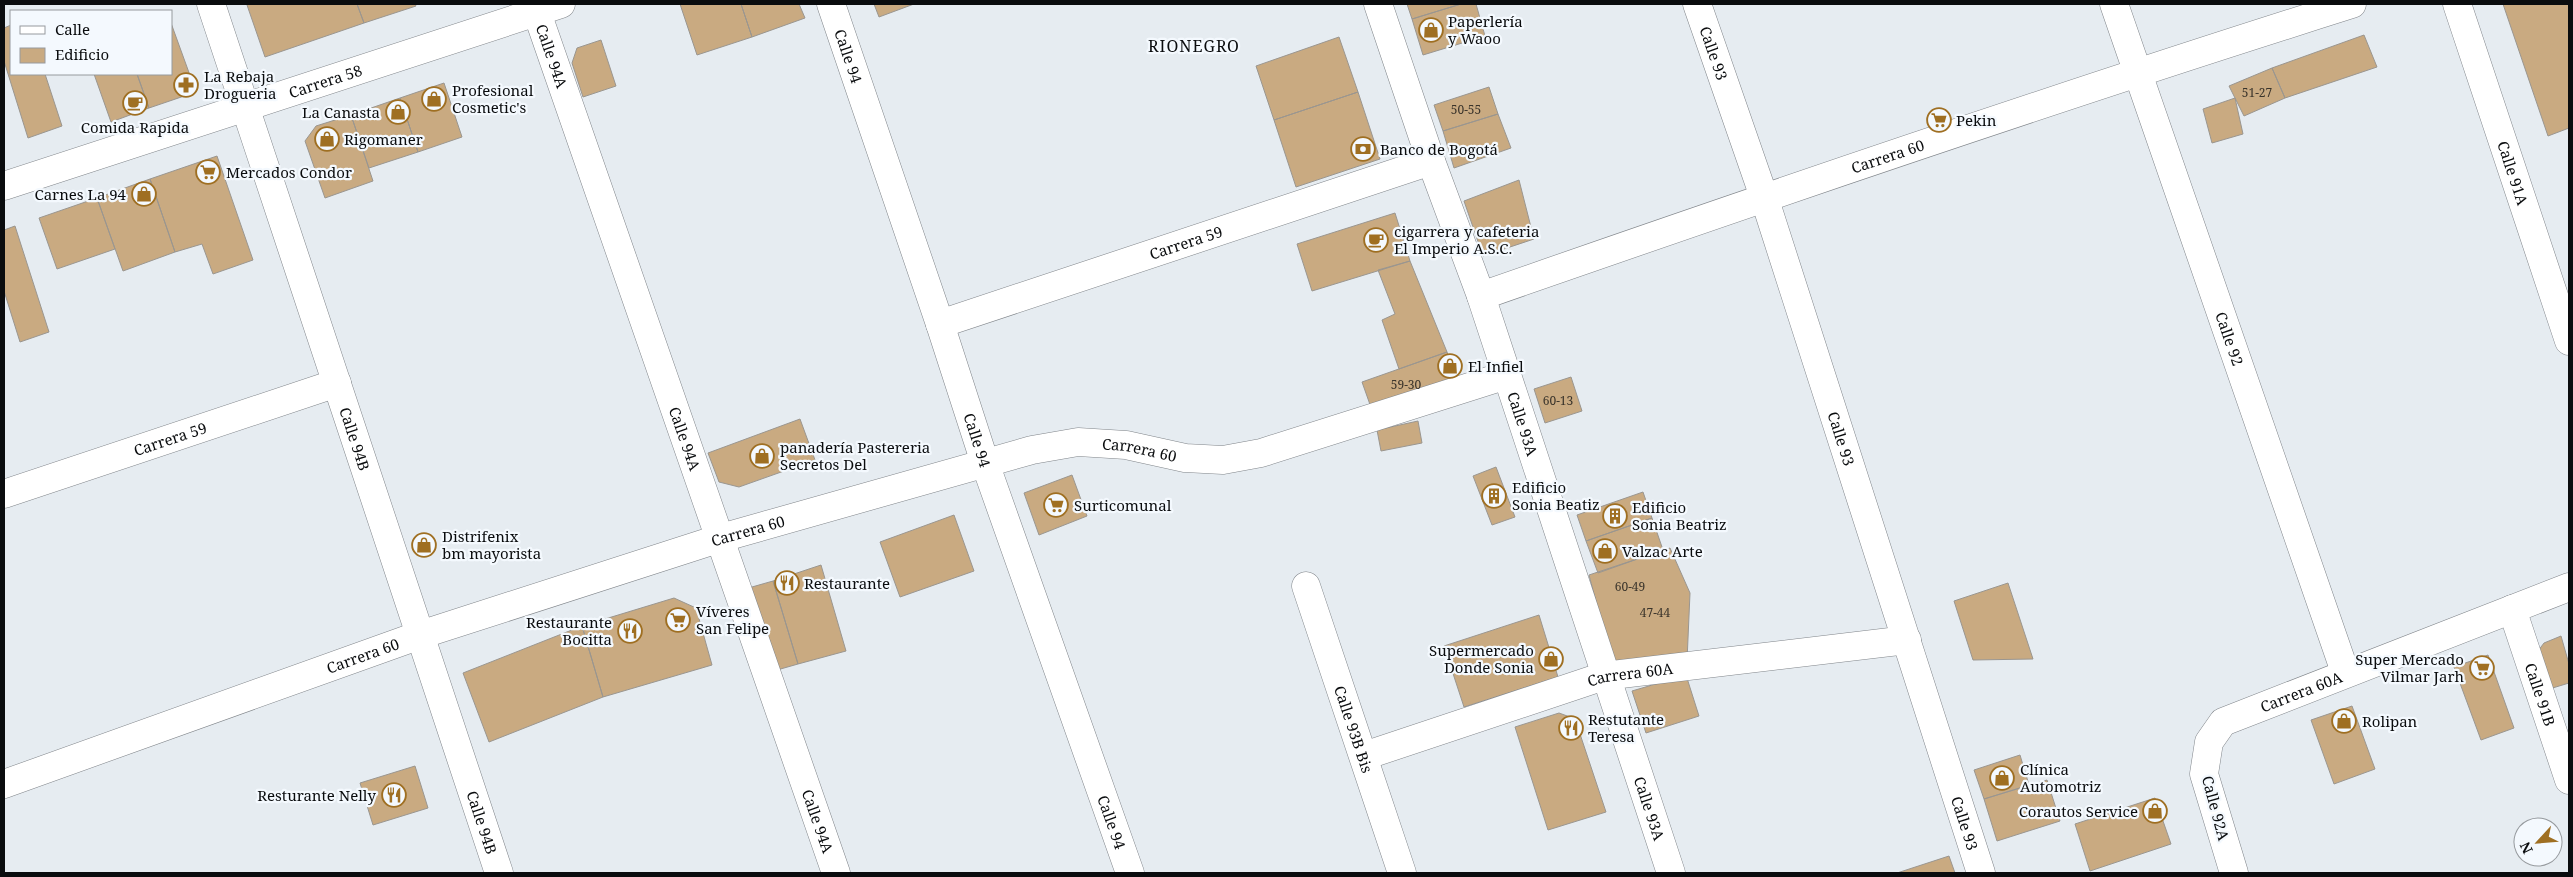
<svg xmlns="http://www.w3.org/2000/svg" width="2573" height="877" viewBox="0 0 2573 877" font-family="'Noto Serif',serif">
<style>
.building{fill:#c9aa81;stroke:#9a9690}
.lines{fill:none;stroke-linecap:round;stroke-linejoin:round}
.street-casing{stroke:#80858a;stroke-width:29}
.secondary-casing{stroke:#80858a;stroke-width:29}
.street{stroke:#fff;stroke-width:28}
.secondary{stroke:#fff;stroke-width:28}
.labels{text-anchor:middle;dominant-baseline:central;stroke-width:4.5;stroke-linejoin:round;paint-order:stroke}
.number-label{font-size:12px;fill:#3a342b}
.poi-label{font-size:15px;fill:#0a0c0e;stroke:#f4f9fe;text-anchor:start}
.street-label{font-size:15px;fill:#0a0c0e;stroke:#f4f9fe}
.neighbourhood-label{font-size:16px;letter-spacing:1px;fill:#0a0c0e;stroke:#f4f9fe}
</style>
<rect width="100%" height="100%" fill="#e6ecf1"/>
<!-- building -->
<path class="building" d="M250,4H357L364,23L265,57L247,5Z
M357,4H415L416,6L364,23Z
M680,4H741L752,37L697,55Z
M741,4H799L805,18L752,37Z
M874,4H914L879,17Z
M1407,4H1461L1412,19Z
M1461,4H1476L1485,36L1423,55L1412,19Z
M2503,4H2569V128L2548,136Z
M171,23L196,92L149,108L137,74H171Z
M11,25V74H45L62,126L28,138L4,61V28Z
M2364,35L2377,67L2285,98L2272,68Z
M1339,37L1358,92L1274,120L1256,66Z
M601,40L616,86L583,97L572,63L577,48Z
M2272,68L2285,98L2244,116L2229,86Z
M94,74H137L149,108L111,122Z
M444,83L462,137L418,152L400,98Z
M1489,87L1498,114L1443,131L1434,105Z
M1358,92L1380,159L1296,187L1274,120Z
M400,98L418,152L369,168L351,115Z
M2235,98L2243,134L2212,143L2203,109Z
M1498,114L1511,148L1454,168L1443,131Z
M351,115L373,181L325,198L305,141L316,126Z
M217,156L253,260L213,274L202,244L175,252L150,179Z
M150,179L175,252L123,271L97,198Z
M1519,180L1534,239L1483,256L1464,201Z
M97,198L115,249L57,269L39,218Z
M1395,213L1410,261L1312,291L1297,244Z
M15,226L49,332L20,342L4,291V230Z
M1410,261L1447,352L1399,369L1382,320L1395,314L1378,270Z
M1447,352L1455,375L1447,387L1373,413L1362,382Z
M1571,377L1582,411L1545,423L1534,389Z
M800,419L815,460L739,487L719,482L708,453Z
M1418,421L1422,443L1381,451L1377,430Z
M1496,467L1515,517L1492,525L1473,476Z
M1072,475L1087,516L1039,535L1024,493Z
M1643,492L1652,518L1586,541L1577,515Z
M954,515L974,571L900,597L880,542Z
M1652,518L1663,550L1598,573L1586,541Z
M1670,548L1690,593L1687,661L1612,662L1589,575Z
M821,565L846,651L798,664L773,581Z
M773,581L798,664L770,672L745,589Z
M2008,583L2033,659L1973,660L1954,601Z
M674,598L696,608L712,665L603,697L582,626Z
M1539,615L1558,677L1464,707L1444,646Z
M582,626L603,697L489,742L463,673Z
M2561,636L2569,664V683L2546,690L2538,651L2544,643Z
M2488,655L2514,728L2481,740L2454,667Z
M1686,675L1699,716L1646,733L1632,691Z
M2352,706L2375,769L2334,784L2311,720Z
M1559,713L1570,717L1576,722L1606,812L1548,830L1515,727Z
M2020,755L2029,785L1984,799L1974,770Z
M415,766L428,808L373,825L360,783Z
M2047,780L2060,821L1997,841L1984,799Z
M2155,798L2171,844L2090,871L2075,824Z
M1949,856L1955,873H1897Z"/>
<g class="lines">
<!-- street casing -->
<g class="street-casing">
<g id="street">
<path id="s1" d="M211,4L499,873"/>
<path id="s2" d="M534,4L836,873"/>
<path id="s3" d="M831,4L940,324L985,463L1130,873"/>
<path id="s4" d="M1378,4L1431,161L1481,296L1671,873"/>
<path id="s5" d="M1697,4L1764,197L1981,873"/>
<path id="s6" d="M2114,4L2345,672"/>
<path id="s7" d="M4,186L561,4"/>
<path id="s8" d="M1481,296C1770,195 2060,96 2352,4"/>
<path id="s9" d="M940,324L1431,161"/>
<path id="s10" d="M4,494L337,383"/>
<path id="s11" d="M1306,586L1402,873"/>
<path id="s12" d="M2512,609L2569,780"/>
<path id="s13" d="M1364,756L1604,676L1907,640"/>
<path id="s14" d="M4,784L420,635L721,538L1032,450L1078,442L1126,445L1185,458L1223,460L1261,453L1507,375"/>
<path id="s15" d="M2234,873L2204,774L2209,742L2223,722L2569,587"/>
</g>
</g>
<!-- secondary casing -->
<g class="secondary-casing">
<g id="secondary">
<path id="s16" d="M2457,4L2569,341"/>
</g>
</g>
<!-- street -->
<use href="#street" class="street"/>
<!-- secondary -->
<use href="#secondary" class="secondary"/>
</g>
<!-- icons -->
<defs>
<g id="shop-ring" transform="scale(1.25)"><circle r="9.5" fill="#f4f9fe" stroke="#9f6f22" stroke-width="1.5"/><path d="M-5-2.5h2.3a2.7 3.5 0 0 1 5.4 0H5L5.5 6h-11ZM-1.5-2.5h3a1.5 2.3 0 0 0-3 0Z" fill="#9f6f22"/></g>
<g id="pharmacy-ring" transform="scale(1.25)"><circle r="9.5" fill="#f4f9fe" stroke="#9f6f22" stroke-width="1.5"/><path d="M-2-6h4v4h4v4h-4v4h-4v-4h-4v-4h4Z" fill="#9f6f22"/></g>
<g id="cafe-ring" transform="scale(1.25)"><circle r="9.5" fill="#f4f9fe" stroke="#9f6f22" stroke-width="1.5"/><path d="M-5.5-4.5H6V0H3Q3 3.5 0 3.5H-2.5Q-5.5 3.5-5.5 0ZM3-3.2v2h1.7v-2ZM-6 4.5H4V6H-6Z" fill="#9f6f22"/></g>
<g id="supermarket-ring" transform="scale(1.25)"><circle r="9.5" fill="#f4f9fe" stroke="#9f6f22" stroke-width="1.5"/><path d="M-6-5.5h2.5l.6 2H6L4.5 2H-2.5L-4.4-4H-6ZM-1.5 3.2a1.3 1.3 0 1 0 .1 0ZM3 3.2a1.3 1.3 0 1 0 .1 0Z" fill="#9f6f22"/></g>
<g id="bank-ring" transform="scale(1.25)"><circle r="9.5" fill="#f4f9fe" stroke="#9f6f22" stroke-width="1.5"/><path d="M-6-4H6V4H-6ZM0-2.3a2.3 2.3 0 1 0 0 4.6a2.3 2.3 0 1 0 0-4.6Z" fill="#9f6f22"/></g>
<g id="building-ring" transform="scale(1.25)"><circle r="9.5" fill="#f4f9fe" stroke="#9f6f22" stroke-width="1.5"/><path d="M-4-6H4V6H1V3H-1V6H-4ZM-2.5-4.3h1.7v1.8h-1.7ZM.8-4.3h1.7v1.8H.8ZM-2.5-1h1.7V.8h-1.7ZM.8-1h1.7V.8H.8Z" fill="#9f6f22"/></g>
<g id="restaurant-ring" transform="scale(1.25)"><circle r="9.5" fill="#f4f9fe" stroke="#9f6f22" stroke-width="1.5"/><path d="M-5-6h1v4h1v-4h1v4h1v-4h1v5L-1.5 .5V6h-2V.5L-5-1ZM5-6V6H3V1.5H1.5Q1.5-4 5-6Z" fill="#9f6f22"/></g>
</defs>
<g fill-rule="evenodd">
<use href="#shop-ring" x="1431" y="30"/>
<use href="#pharmacy-ring" x="186" y="85"/>
<use href="#shop-ring" x="434" y="99"/>
<use href="#cafe-ring" x="135" y="103"/>
<use href="#shop-ring" x="398" y="112"/>
<use href="#supermarket-ring" x="1939" y="120"/>
<use href="#shop-ring" x="327" y="139"/>
<use href="#bank-ring" x="1363" y="149"/>
<use href="#supermarket-ring" x="208" y="172"/>
<use href="#shop-ring" x="144" y="194"/>
<use href="#cafe-ring" x="1376" y="240"/>
<use href="#shop-ring" x="1450" y="366"/>
<use href="#shop-ring" x="762" y="456"/>
<use href="#building-ring" x="1494" y="496"/>
<use href="#supermarket-ring" x="1056" y="505"/>
<use href="#building-ring" x="1615" y="516"/>
<use href="#shop-ring" x="424" y="545"/>
<use href="#shop-ring" x="1605" y="551"/>
<use href="#restaurant-ring" x="787" y="583"/>
<use href="#supermarket-ring" x="678" y="620"/>
<use href="#restaurant-ring" x="630" y="631"/>
<use href="#shop-ring" x="1551" y="659"/>
<use href="#supermarket-ring" x="2482" y="668"/>
<use href="#shop-ring" x="2344" y="721"/>
<use href="#restaurant-ring" x="1571" y="728"/>
<use href="#shop-ring" x="2002" y="778"/>
<use href="#restaurant-ring" x="394" y="795"/>
<use href="#shop-ring" x="2155" y="811"/>
</g>
<g class="labels">
<!-- number labels -->
<g class="number-label">
<text x="2257" y="92">51-27</text>
<text x="1466" y="109">50-55</text>
<text x="1406" y="384">59-30</text>
<text x="1558" y="400">60-13</text>
<text x="1630" y="586">60-49</text>
<text x="1655" y="612">47-44</text>
</g>
<!-- poi labels -->
<g class="poi-label">
<text x="1448" y="21">Paperlería<tspan x="1448" dy="17">y Waoo</tspan></text>
<text x="204" y="76">La Rebaja<tspan x="204" dy="17">Drogueria</tspan></text>
<text x="452" y="90">Profesional<tspan x="452" dy="17">Cosmetic's</tspan></text>
<text x="380" y="112" text-anchor="end">La Canasta</text>
<text x="1956" y="120">Pekin</text>
<text x="135" y="127" text-anchor="middle">Comida Rapida</text>
<text x="344" y="139">Rigomaner</text>
<text x="1380" y="149">Banco de Bogotá</text>
<text x="226" y="172">Mercados Condor</text>
<text x="126" y="194" text-anchor="end">Carnes La 94</text>
<text x="1394" y="231">cigarrera y cafeteria<tspan x="1394" dy="17">El Imperio A.S.C.</tspan></text>
<text x="1468" y="366">El Infiel</text>
<text x="780" y="447">panadería Pastereria<tspan x="780" dy="17">Secretos Del</tspan></text>
<text x="1512" y="487">Edificio<tspan x="1512" dy="17">Sonia Beatiz</tspan></text>
<text x="1074" y="505">Surticomunal</text>
<text x="1632" y="507">Edificio<tspan x="1632" dy="17">Sonia Beatriz</tspan></text>
<text x="442" y="536">Distrifenix<tspan x="442" dy="17">bm mayorista</tspan></text>
<text x="1622" y="551">Valzac Arte</text>
<text x="804" y="583">Restaurante</text>
<text x="696" y="611">Víveres<tspan x="696" dy="17">San Felipe</tspan></text>
<text x="612" y="622" text-anchor="end">Restaurante<tspan x="612" dy="17">Bocitta</tspan></text>
<text x="1534" y="650" text-anchor="end">Supermercado<tspan x="1534" dy="17">Donde Sonia</tspan></text>
<text x="2464" y="659" text-anchor="end">Super Mercado<tspan x="2464" dy="17">Vilmar Jarh</tspan></text>
<text x="1588" y="719">Restutante<tspan x="1588" dy="17">Teresa</tspan></text>
<text x="2362" y="721">Rolipan</text>
<text x="2020" y="769">Clínica<tspan x="2020" dy="17">Automotriz</tspan></text>
<text x="376" y="795" text-anchor="end">Resturante Nelly</text>
<text x="2138" y="811" text-anchor="end">Corautos Service</text>
</g>
<!-- street labels -->
<g class="street-label">
<text stroke="none"><textPath href="#s5" startOffset="52">Calle 93</textPath></text>
<text stroke="none"><textPath href="#s2" startOffset="55">Calle 94A</textPath></text>
<text stroke="none"><textPath href="#s3" startOffset="55">Calle 94</textPath></text>
<text stroke="none"><textPath href="#s7" startOffset="338">Carrera 58</textPath></text>
<text stroke="none"><textPath href="#s8" startOffset="430">Carrera 60</textPath></text>
<text stroke="none"><textPath href="#s16" startOffset="178">Calle 91A</textPath></text>
<text stroke="none"><textPath href="#s9" startOffset="259">Carrera 59</textPath></text>
<text stroke="none"><textPath href="#s6" startOffset="354">Calle 92</textPath></text>
<text stroke="none"><textPath href="#s4" startOffset="444">Calle 93A</textPath></text>
<text stroke="none"><textPath href="#s10" startOffset="175">Carrera 59</textPath></text>
<text stroke="none"><textPath href="#s1" startOffset="458">Calle 94B</textPath></text>
<text stroke="none"><textPath href="#s2" startOffset="460">Calle 94A</textPath></text>
<text stroke="none"><textPath href="#s5" startOffset="458">Calle 93</textPath></text>
<text stroke="none"><textPath href="#s3" startOffset="460">Calle 94</textPath></text>
<text stroke="none"><textPath href="#s14" startOffset="1190">Carrera 60</textPath></text>
<text stroke="none"><textPath href="#s14" startOffset="786">Carrera 60</textPath></text>
<text stroke="none"><textPath href="#s14" startOffset="381">Carrera 60</textPath></text>
<text stroke="none"><textPath href="#s13" startOffset="279">Carrera 60A</textPath></text>
<text stroke="none"><textPath href="#s15" startOffset="244">Carrera 60A</textPath></text>
<text stroke="none"><textPath href="#s12" startOffset="90">Calle 91B</textPath></text>
<text stroke="none"><textPath href="#s11" startOffset="151">Calle 93B Bis</textPath></text>
<text stroke="none"><textPath href="#s4" startOffset="849">Calle 93A</textPath></text>
<text transform="translate(2216 808) rotate(75)">Calle 92A</text>
<text stroke="none"><textPath href="#s2" startOffset="865">Calle 94A</textPath></text>
<text stroke="none"><textPath href="#s3" startOffset="865">Calle 94</textPath></text>
<text stroke="none"><textPath href="#s1" startOffset="862">Calle 94B</textPath></text>
<text stroke="none"><textPath href="#s5" startOffset="862">Calle 93</textPath></text>
</g>
<!-- neighbourhood labels -->
<g class="neighbourhood-label">
<text x="1194" y="46">RIONEGRO</text>
</g>
</g>
<!-- border -->
<rect width="2573" height="877" fill="none" stroke="#0a0c0e" stroke-width="10"/>
<!-- legend -->
<rect x="10" y="10" width="162" height="65" fill="#f4f9fe" stroke="#969a9e"/>
<rect x="20" y="26" width="25" height="8" fill="#ffffff" stroke="#969a9e"/>
<text x="55" y="35" font-size="15" fill="#0a0c0e">Calle</text>
<rect x="20" y="48" width="25" height="15" fill="#c9aa81" stroke="#969a9e"/>
<text x="55" y="60" font-size="15" fill="#0a0c0e">Edificio</text>
<!-- north arrow -->
<g transform="translate(2538 842) rotate(244)"><circle r="24" fill="#f4f9fe" stroke="#969a9e"/>
<path d="M0-4L9 19L0 12L-9 19Z" fill="#9f6f22"/>
<text y="-8" font-size="14" font-weight="bold" text-anchor="middle" fill="#0a0c0e">N</text>
</g>
</svg>
